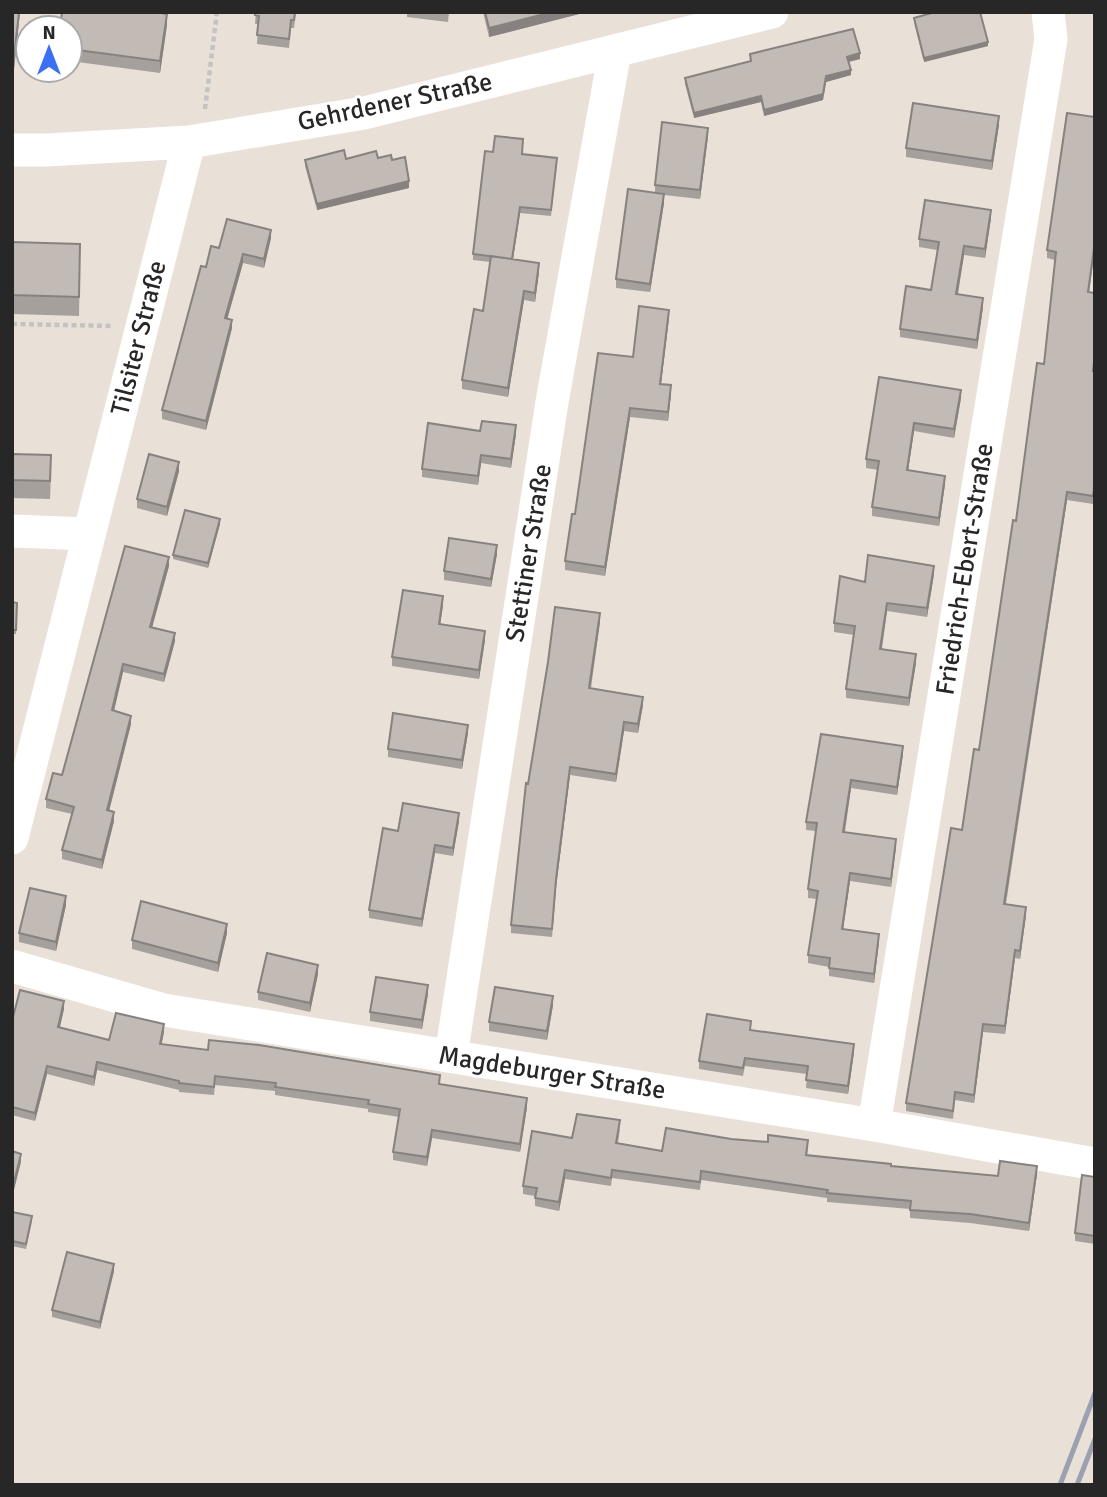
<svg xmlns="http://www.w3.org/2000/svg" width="1107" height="1497" viewBox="0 0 1107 1497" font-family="Signika,sans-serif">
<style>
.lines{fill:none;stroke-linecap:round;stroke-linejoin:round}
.path{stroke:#c3c3c3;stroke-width:4.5;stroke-dasharray:5 3.5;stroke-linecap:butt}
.minor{stroke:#fff;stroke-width:33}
.rail{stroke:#9ca1b1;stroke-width:5}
.wall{fill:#a6a09c}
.shaded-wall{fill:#87827f}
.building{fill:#c1bab5;stroke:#87827f;stroke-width:2}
.labels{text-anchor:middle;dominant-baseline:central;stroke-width:6;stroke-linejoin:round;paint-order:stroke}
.street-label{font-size:26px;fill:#272727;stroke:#fff}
</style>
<rect width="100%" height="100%" fill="#e9e0d8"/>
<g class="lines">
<!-- path -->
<path class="path" d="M205,109L217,12
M12,324L113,326"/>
<!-- minor -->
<path class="minor" d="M12,150H46L189,142L364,113L772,12
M12,531L89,534
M12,838L189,142
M12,966L164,1010L874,1125L1095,1164
M451,1056L552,402L615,51
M874,1125L1051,39L1048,12"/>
<!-- rail -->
<path class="rail" d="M1060,1485L1095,1393
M1077,1485L1095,1439"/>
</g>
<!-- wall -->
<path class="wall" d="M12,12H20L14,69H12Z
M256,12H296L294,28H291L289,48L257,44L258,24H255Z
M407,12H449L448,22L407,17Z
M483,12H587L489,37Z
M914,18L988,46L924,62L914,22Z
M167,25L160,73L70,61V28Z
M750,54L860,59L849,62L851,75L826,82L823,100L764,116L761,102L694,118L685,84V78L750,61Z
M1067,113L1089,292L1094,371L1093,504L1067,500L1006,904L1026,915L1020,959L1015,958L1005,1034L983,1032L974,1103L955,1100L953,1119L906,1111V1103L979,750L1016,521L1044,364L1055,260L1047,258V250Z
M999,125L992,170L906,157V148Z
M708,136L700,199L664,195V203L650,292L616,288V279L655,193V185Z
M523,145L522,155L557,164L551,216L520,213L513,259L539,272L535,302L524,300L508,397L462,389V380L483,311L490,262L473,260V254L493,152Z
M378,158L392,160L409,188L317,210L305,166V160Z
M991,218L985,258L964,255L958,294L983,307L977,349L900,337V329L931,290L937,250L919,247V239Z
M271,238L264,268L243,263L227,319L232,328L206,430L162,419V410L206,267L219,248Z
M12,242L80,263L79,316L12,314Z
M669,318L661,384L671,394L668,421L630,417L605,576L565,570V561L575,514L633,357Z
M879,377L961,398L954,438L914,431L908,470L945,484L939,526L872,516V507L878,470L866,468V459Z
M480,431L516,434L511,468L481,463L478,485L422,477V469Z
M12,454L51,474L50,499L12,498Z
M179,471L167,516L137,508V499Z
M220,524L208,568L173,559V555Z
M497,554L491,587L444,580V571Z
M169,566L152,627L175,641L164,682L123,672L114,711L131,724L109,811L114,821L102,869L62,859V850L72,814L46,808V799L62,775Z
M934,574L927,617L887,611L882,649L916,663L909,706L846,698V689L854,635L834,632V623L865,582Z
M12,602L17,603L16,634H12Z
M443,605L440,624L485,640L479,679L392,666V657Z
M600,622L591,688L643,705L638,733L624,731L616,782L570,775L556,888L552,937L511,933V925L528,784Z
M468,733L462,769L388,757V749Z
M821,734L903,754L897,795L851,788L845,832L896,847L891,887L850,881L843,929L879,942L874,983L829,976V967L808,963V955L817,899L808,898V889L816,831L806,830V822Z
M459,821L453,856L435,853L422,927L369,918V910L398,831Z
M66,905L56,951L19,942V933Z
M227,933L218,972L132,949V940Z
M318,974L310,1012L258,1000V992Z
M428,994L422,1029L370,1021V1012Z
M553,1005L547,1040L489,1031V1022Z
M64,1009L60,1027L109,1040L164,1032L161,1044L440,1085L527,1107L520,1152L432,1138L427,1166L393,1160V1152L399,1117L368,1112V1109L275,1095V1091L215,1085L214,1095L179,1092V1090L97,1070L94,1086L47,1074L35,1121L12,1115V1021Z
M751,1030L854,1052L848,1094L806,1088L807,1074L745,1066L743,1076L699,1069V1061Z
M620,1129L618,1143L662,1151L731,1139L808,1148L807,1156L891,1166L998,1176L1037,1174L1029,1231L970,1223L910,1218V1209L827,1202V1198L701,1180L700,1190L612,1178L611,1186L565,1179L559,1211L535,1206V1196L523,1194V1186L572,1138Z
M1095,1177V1244L1075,1241V1233Z
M12,1212L32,1221L26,1249L12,1246Z
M114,1271L100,1329L52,1317V1310Z"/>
<!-- shaded-wall -->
<path class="shaded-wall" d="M19,12H20L14,69V57Z
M552,12H587L489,37V28Z
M167,14V25L160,73V61Z
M988,42V46L924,62V58Z
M860,53V59L847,62V57Z
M851,70V75L826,82L823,100L764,116V110L826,76Z
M761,96V102L694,118V113Z
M999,116V125L992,170V161Z
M708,128V136L700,199V190Z
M409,181V188L317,210V204Z
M664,194V203L650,292V284Z
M520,207V213L512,265V259Z
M991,210V218L985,258V249Z
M271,230V238L264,268V259Z
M1095,241V249L1088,300V292Z
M964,246V255L956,303V294Z
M243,254V263L225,327V318Z
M539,263V272L535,302V293Z
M524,291V300L508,397V388Z
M983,298V307L977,349V340Z
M669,310V318L660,392V384Z
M232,320V328L206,430V421Z
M671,385V394L668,421V412Z
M961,390V398L954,438V429Z
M630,408V417L605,576V567Z
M914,423V431L907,478V470Z
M516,425V434L511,468V459Z
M481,455V463L478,485V476Z
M179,462V471L167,516V507Z
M945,476V484L939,526V518Z
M1067,492V500L1004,912V904Z
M220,519V524L208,568V563Z
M497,545V554L491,587V579Z
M169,557V566L150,635V627Z
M934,566V574L927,617V608Z
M443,596V605L439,633V624Z
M887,603V611L880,658V649Z
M600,613V622L589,696V688Z
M485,631V640L479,679V670Z
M175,633V641L164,682V674Z
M916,654V663L909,706V698Z
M123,664V672L112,719V710Z
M643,697V705L638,733V724Z
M131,716V724L107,819V810Z
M624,722V731L616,782V774Z
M468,725V733L462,769V760Z
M903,746V754L897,795V787Z
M570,767V775L556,888L552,937L556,879Z
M851,780V788L843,840V832Z
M114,812V821L102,869V860Z
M459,813V821L453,856V848Z
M896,839V847L891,887V879Z
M435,845V853L422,927V919Z
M850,873V881L842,937V929Z
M66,896V905L56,951V942Z
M1026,907V915L1020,959V951Z
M227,924V933L218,972V963Z
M879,934V942L874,983V974Z
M1015,950V958L1005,1034V1026Z
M318,965V974L310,1012V1003Z
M428,985V994L422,1029V1020Z
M553,996V1005L547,1040V1031Z
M64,1001V1009L58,1035V1027Z
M164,1024V1032L160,1053V1044Z
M983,1024V1032L974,1103V1095Z
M854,1044V1052L848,1094V1086Z
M97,1062V1070L94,1086V1077Z
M47,1066V1074L35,1121V1113Z
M527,1098V1107L520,1152V1144Z
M432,1130V1138L427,1166V1157Z
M21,1154V1162L12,1198V1190Z
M1037,1166V1174L1029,1231V1223Z
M565,1170V1179L559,1211V1202Z
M114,1264V1271L100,1329V1322Z"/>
<!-- building -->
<path class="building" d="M12,12H19L14,57H12Z
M62,12H155L167,14L160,61L70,49V28H60Z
M256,12H295L294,20H291L289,39L257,35L259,16L255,15Z
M485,12H552L489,28Z
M935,12H980L988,42L924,58L914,18Z
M853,29L860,53L847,57L851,70L826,76L823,94L764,110L761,96L694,113L685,78L751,61L750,54Z
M913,103L999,116L992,161L906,148Z
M1067,113L1094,117L1095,113V241L1088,292L1095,293V353L1093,371H1095V482L1093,496L1067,492L1004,904L1026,907L1020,951L1015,950L1005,1026L983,1024L974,1095L955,1092L953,1111L906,1103L951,828L962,830L974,749L979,750L1013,520L1016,521L1037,363L1044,364L1056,252L1047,250Z
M662,122L708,128L700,190L655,185Z
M495,136L523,139L522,154L557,158L551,210L520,207L512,259L473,254L485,151L493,152Z
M344,150L346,159L376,151L378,158L391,155L392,160L405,157L409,181L317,204L305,160Z
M628,189L664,194L650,284L616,279Z
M925,200L991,210L985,249L964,246L956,294L983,298L977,340L900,329L906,286L931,290L939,242L919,239Z
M227,219L271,230L264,259L243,254L225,318L232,320L206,421L162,410L201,266L206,267L211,246L219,248Z
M12,242L80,244L79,297L12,295Z
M491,256L539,263L535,293L524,291L508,388L462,380L474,309L483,311Z
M639,306L669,310L660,384L671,385L668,412L630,408L605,567L565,561L572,514H575L598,353L633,357Z
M879,377L961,390L954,429L914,423L907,470L945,476L939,518L872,507L879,461L866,459Z
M482,421L516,425L511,459L481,455L478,476L422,469L428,423L480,431Z
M12,454L51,455L50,481L12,480Z
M149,454L179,462L167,507L137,499Z
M185,510L220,519L208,563L173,555Z
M449,538L497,545L491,579L444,571Z
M125,546L169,557L150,627L175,633L164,674L123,664L112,710L131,716L107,810L114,812L102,860L62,850L74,807L46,799L53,773L62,775Z
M868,555L934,566L927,608L887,603L880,649L916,654L909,698L846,689L855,626L834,623L840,576L865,582Z
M403,590L443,596L439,624L485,631L479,670L392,657Z
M12,602L17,603L16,630H12Z
M555,607L600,613L589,688L643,697L638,724L624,722L616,774L570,767L556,879L552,929L511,925L526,783L528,784L548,662Z
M393,713L468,725L462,760L388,749Z
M821,734L903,746L897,787L851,780L843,832L896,839L891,879L850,873L842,929L879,934L874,974L829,968L830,958L808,955L818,891L808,889L817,823L806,822Z
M403,803L459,813L453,848L435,845L422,919L369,910L383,828L398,831Z
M30,888L66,896L56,942L19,933Z
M141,901L227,924L218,963L132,940Z
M267,953L318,965L310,1003L258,992Z
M376,977L428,985L422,1020L370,1012Z
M495,987L553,996L547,1031L489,1022Z
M20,990L64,1001L58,1027L109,1040L116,1013L164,1024L160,1044L208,1050L209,1040L259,1045L440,1075L439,1084L527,1098L520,1144L432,1130L427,1157L393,1152L400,1109L368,1104L369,1100L275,1087L276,1083L215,1076L214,1087L179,1083V1081L97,1062L94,1077L47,1066L35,1113L12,1107V1021Z
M707,1014L751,1021L750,1030L854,1044L848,1086L806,1080L808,1066L745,1058L743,1068L699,1061Z
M577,1114L620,1120L616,1143L662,1151L666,1128L731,1139L768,1142V1135L808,1140L806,1155L891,1164V1166L998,1176L1000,1161L1037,1166L1029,1223L970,1214L910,1210L911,1201L827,1193L828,1190L701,1171L700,1182L612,1170L611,1178L565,1170L559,1202L535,1198L537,1188L523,1186L532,1131L572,1138Z
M12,1151L21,1154L12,1190Z
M1082,1175L1095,1177V1236L1075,1233Z
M12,1212L32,1216L26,1244L12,1241Z
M67,1252L114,1264L100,1322L52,1310Z"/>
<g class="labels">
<!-- street labels -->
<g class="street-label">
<text transform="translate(395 102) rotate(-12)">Gehrdener Straße</text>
<text transform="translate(139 338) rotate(-76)">Tilsiter Straße</text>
<text transform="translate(529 553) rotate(-81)">Stettiner Straße</text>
<text transform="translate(965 569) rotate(-81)">Friedrich-Ebert-Straße</text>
<text transform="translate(552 1073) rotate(9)">Magdeburger Straße</text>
</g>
</g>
<!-- border -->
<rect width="1107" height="1497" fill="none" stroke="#272727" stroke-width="28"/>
<!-- north arrow -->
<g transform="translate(49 49)"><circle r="33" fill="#ffffff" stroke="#a9a9a9" stroke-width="2"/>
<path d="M0-5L12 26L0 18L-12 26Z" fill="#3b70f3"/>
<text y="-10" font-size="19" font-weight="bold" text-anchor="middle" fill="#272727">N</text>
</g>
</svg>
